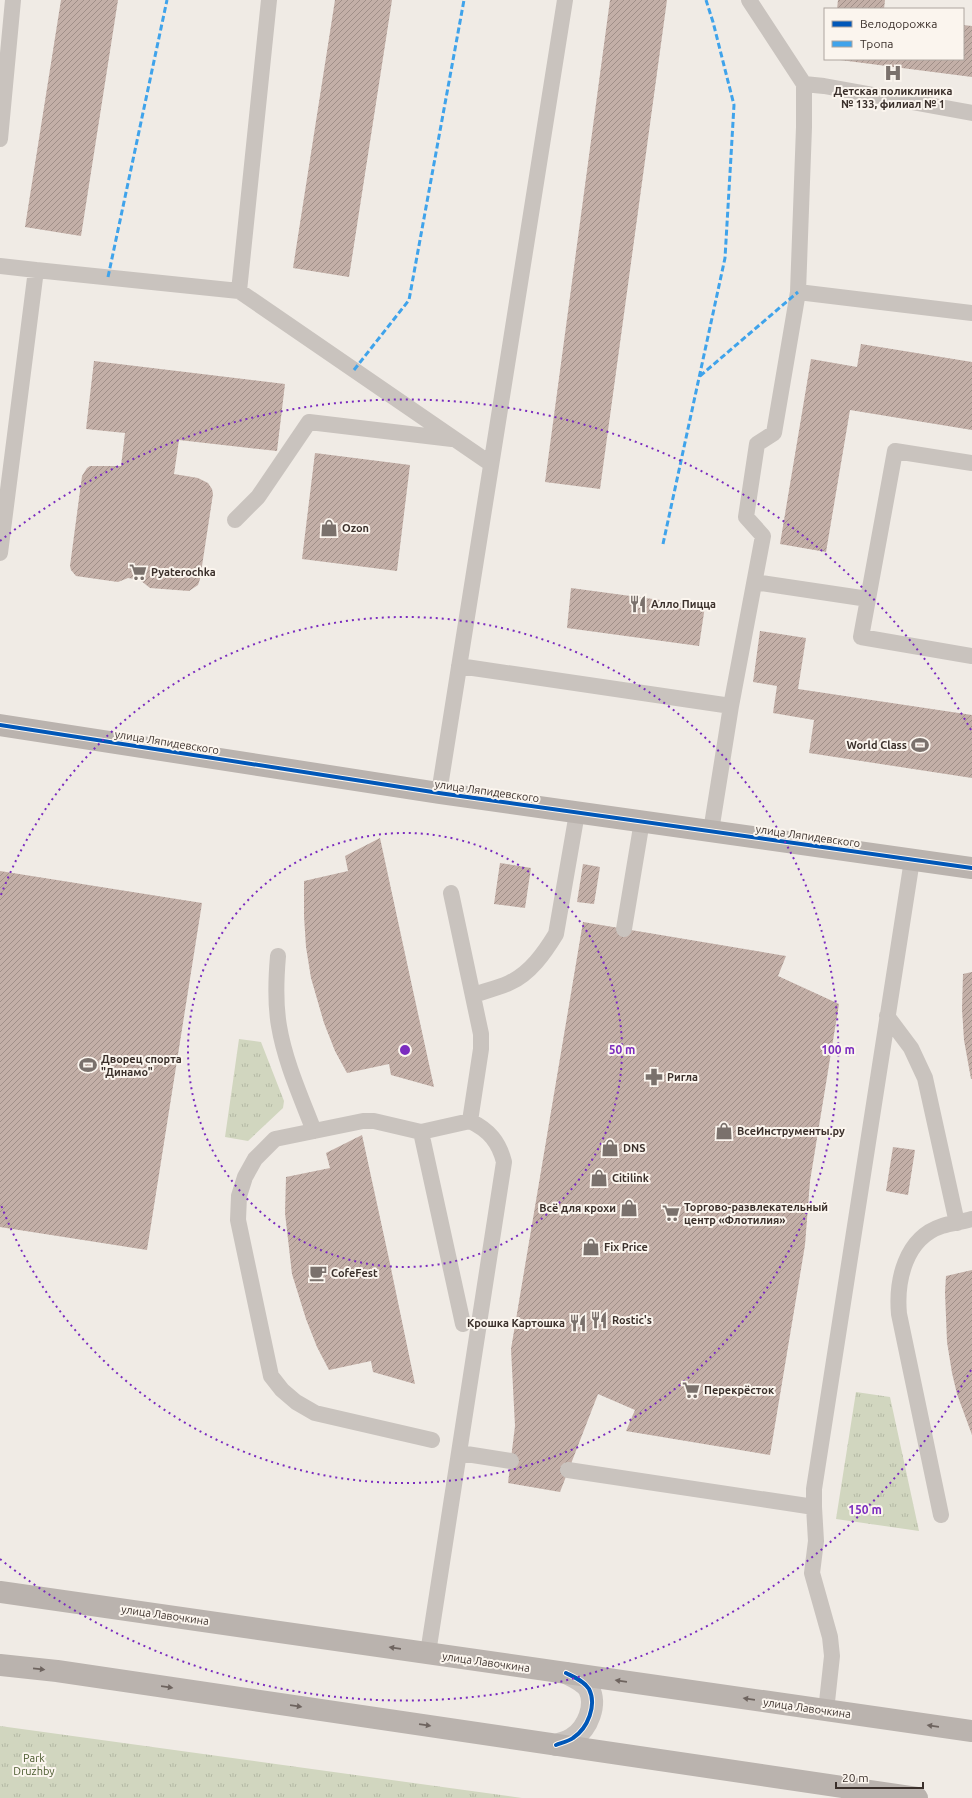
<svg xmlns="http://www.w3.org/2000/svg" width="972" height="1798" viewBox="0 0 972 1798" font-family="Ubuntu,sans-serif">
<style>
.grass{fill:url(#grass-tufts)}
.building{fill:url(#building-hatch)}
.lines{fill:none;stroke-linecap:round;stroke-linejoin:round}
.lane{stroke:#c9c3be;stroke-width:16}
.street{stroke:#c9c3be;stroke-width:22}
.secondary{stroke:#bab3ae;stroke-width:22}
.quiet{stroke:#3fa3eb;stroke-width:3;stroke-dasharray:6 3;stroke-linecap:butt}
.cycleway-casing{stroke:#fbf5ee;stroke-width:6}
.cycleway{stroke:#0057b8;stroke-width:4}
.oneway{fill:#6e645f}
.ring{fill:none;stroke:#7b2cbf;stroke-width:2;stroke-dasharray:2 4}
.labels{text-anchor:middle;dominant-baseline:central;stroke-width:4;stroke-linejoin:round;paint-order:stroke}
.poi-label{font-size:11px;font-weight:bold;fill:#3b302b;stroke:#fbf5ee;text-anchor:start}
.street-label{font-size:11px;fill:#3b302b;stroke:#fbf5ee}
.park-label{font-size:11px;fill:#4a5a2e;stroke:#fbf5ee}
.centre{fill:#7b2cbf;stroke:#fbf5ee;stroke-width:2}
.ring-label{font-size:12px;text-anchor:middle;font-weight:bold;fill:#7b2cbf;stroke:#fbf5ee;stroke-width:4;stroke-linejoin:round;paint-order:stroke}
</style>
<defs>
<pattern id="grass-tufts" width="24" height="20" patternUnits="userSpaceOnUse"><rect width="24" height="20" fill="#d1d6bf"/><path d="M3 7l-1-3M5 7V3M7 7l1-3M15 17l-1-3M17 17v-4M19 17l1-3" fill="none" stroke="#b4b8a4"/></pattern>
<pattern id="building-hatch" width="6" height="6" patternUnits="userSpaceOnUse"><rect width="6" height="6" fill="#c3afa7"/><path d="M-1 1l2-2M0 6l6-6M5 7l2-2" fill="none" stroke="#a08f88"/></pattern>
</defs>
<rect width="100%" height="100%" fill="#f0ebe5"/>
<!-- grass -->
<path class="grass" d="M239,1039L261,1042L284,1101L283,1108L248,1141L225,1137Z
M856,1392L890,1397L919,1531L836,1519Z
M0,1726L522,1798H0Z"/>
<!-- building -->
<path class="building" d="M61,0H118L81,236L25,227Z
M335,0H392L349,277L293,268Z
M610,0H667L600,489L545,482Z
M838,0H885L884,9H837Z
M963,25L972,26V77L840,60L963,59Z
M861,344L972,362V430L850,410L826,552L780,544L811,359L857,367Z
M94,361L285,384L277,451L179,440L174,474L198,478L208,483L212,489L213,494L200,579L198,585L189,591L150,588L140,580L128,578L118,582L76,576L71,570L70,566L82,476L87,468L90,466H121L125,433L86,429Z
M315,453L410,465L397,571L302,559Z
M571,588L705,606L699,646L567,628Z
M760,631L806,638L798,689L972,715V778L809,753L814,720L773,713L777,686L753,682Z
M380,838L407,963L434,1087L391,1075L389,1064L347,1073L335,1051L324,1023L311,978L306,947L304,916V881L348,871L345,856Z
M500,863L531,868L525,908L494,904Z
M583,864L600,867L594,904L577,902Z
M0,871L202,903L147,1250L0,1227Z
M583,922L786,956L778,976L839,1004L810,1181L805,1245L770,1455L626,1431L635,1410L598,1394L560,1492L508,1483L515,1426L511,1349Z
M972,972V1079H971L964,1040L962,1009L963,974Z
M362,1135L389,1259L415,1384L373,1372L371,1361L329,1370L317,1347L306,1319L292,1274L285,1213L286,1177L330,1168L326,1153Z
M893,1147L915,1150L908,1195L886,1191Z
M972,1270V1435L957,1394L952,1373L947,1342L945,1292L946,1276Z"/>
<g class="lines">
<!-- lane -->
<path class="lane" d="M749,0L804,84V127L798,292
M804,84L824,86L972,113
M0,139L13,0
M0,266L36,270L0,553
M36,270L239,291L491,464
M239,291L269,0
M235,520L258,497L309,422L452,439
M755,582L868,599L895,451L972,463
M868,599L861,637L972,656
M459,666L731,706
M439,793L565,0
M711,831L731,706L763,536L746,517L757,444L774,433L798,292L972,313
M451,893L481,1034V1049L470,1121
M624,929L642,821
M278,956C276,979 275,1003 279,1026C285,1062 301,1097 314,1131
M473,995C485,991 498,988 509,983C530,974 545,952 556,934L577,813
M887,1016L911,1048L925,1078L957,1223
M421,1132L463,1324
M460,1453L511,1461
M568,1470L814,1507
M941,1515L899,1314C896,1281 905,1238 942,1226C951,1223 962,1222 972,1219
M428,1653L504,1162C499,1142 489,1130 470,1121L421,1132L374,1121H363L275,1139L255,1159L245,1177L239,1196L238,1220L271,1376L282,1390L296,1402L315,1413L432,1440
M826,1711L832,1656L830,1637L812,1573L816,1541L814,1507V1489L912,860"/>
<!-- street -->
<path class="street" d="M556,1745C561,1743 569,1741 573,1738C588,1728 597,1705 589,1689C584,1681 574,1677 566,1673"/>
<!-- secondary -->
<path class="secondary" d="M0,725L439,793L972,868
M0,1592L972,1731
M0,1665L57,1671L917,1798"/>
<!-- quiet -->
<path class="quiet" d="M108,277L167,0
M354,370L409,300L464,0
M700,376L798,292
M663,544L725,258L734,105L713,22L706,0"/>
<!-- cycleway casing -->
<g class="cycleway-casing">
<path id="cycleway" d="M0,725L439,793L972,868
M556,1745C561,1743 569,1741 573,1738C588,1728 597,1705 589,1689C584,1681 574,1677 566,1673"/>
</g>
<!-- cycleway -->
<use href="#cycleway" class="cycleway"/>
</g>
<!-- one-way arrows -->
<defs><path id="oneway-solid" d="M-6-.8H1V-3.2L6.5 0L1 3.2V.8H-6Z"/></defs>
<g class="oneway">
<use href="#oneway-solid" transform="translate(395 1648) rotate(-172)"/>
<use href="#oneway-solid" transform="translate(39 1669) rotate(6)"/>
<use href="#oneway-solid" transform="translate(621 1681) rotate(-172)"/>
<use href="#oneway-solid" transform="translate(167 1687) rotate(8)"/>
<use href="#oneway-solid" transform="translate(749 1699) rotate(-172)"/>
<use href="#oneway-solid" transform="translate(296 1706) rotate(8)"/>
<use href="#oneway-solid" transform="translate(425 1725) rotate(8)"/>
<use href="#oneway-solid" transform="translate(933 1726) rotate(-172)"/>
</g>
<!-- distance rings -->
<g class="ring">
<circle cx="405" cy="1050" r="217"/>
<path d="M1 895A433 433 0 1 1 1 1205"/>
<path d="M971 1370A650 650 0 0 1 0 1559M0 541A650 650 0 0 1 971 730"/>
</g>
<!-- icons -->
<defs>
<g id="hospital-bare" transform="scale(1.38)"><path d="M-5-5h3v3.5h4V-5h3V5h-3V1.5h-4V5h-3Z" fill="#7a716c" stroke="#fbf5ee" stroke-width="2.5" paint-order="stroke"/></g>
<g id="shop-bare" transform="scale(1.38)"><path d="M-5-2.5h2.3a2.7 3.5 0 0 1 5.4 0H5L5.5 6h-11ZM-1.5-2.5h3a1.5 2.3 0 0 0-3 0Z" fill="#7a716c" stroke="#fbf5ee" stroke-width="2.5" paint-order="stroke"/></g>
<g id="supermarket-bare" transform="scale(1.38)"><path d="M-6-5.5h2.5l.6 2H6L4.5 2H-2.5L-4.4-4H-6ZM-1.5 3.2a1.3 1.3 0 1 0 .1 0ZM3 3.2a1.3 1.3 0 1 0 .1 0Z" fill="#7a716c" stroke="#fbf5ee" stroke-width="2.5" paint-order="stroke"/></g>
<g id="restaurant-bare" transform="scale(1.38)"><path d="M-5-6h1v4h1v-4h1v4h1v-4h1v5L-1.5 .5V6h-2V.5L-5-1ZM5-6V6H3V1.5H1.5Q1.5-4 5-6Z" fill="#7a716c" stroke="#fbf5ee" stroke-width="2.5" paint-order="stroke"/></g>
<g id="stadium-bare" transform="scale(1.38)"><path d="M0-5a6.5 5 0 1 0 0 10a6.5 5 0 1 0 0-10ZM-3.5-1.8h7v3.6h-7Z" fill="#7a716c" stroke="#fbf5ee" stroke-width="2.5" paint-order="stroke"/></g>
<g id="pharmacy-bare" transform="scale(1.38)"><path d="M-2-6h4v4h4v4h-4v4h-4v-4h-4v-4h4Z" fill="#7a716c" stroke="#fbf5ee" stroke-width="2.5" paint-order="stroke"/></g>
<g id="cafe-bare" transform="scale(1.38)"><path d="M-5.5-4.5H6V0H3Q3 3.5 0 3.5H-2.5Q-5.5 3.5-5.5 0ZM3-3.2v2h1.7v-2ZM-6 4.5H4V6H-6Z" fill="#7a716c" stroke="#fbf5ee" stroke-width="2.5" paint-order="stroke"/></g>
</defs>
<g fill-rule="evenodd">
<use href="#hospital-bare" x="893" y="73"/>
<use href="#shop-bare" x="329" y="528"/>
<use href="#supermarket-bare" x="138" y="572"/>
<use href="#restaurant-bare" x="638" y="604"/>
<use href="#stadium-bare" x="920" y="745"/>
<use href="#stadium-bare" x="88" y="1065"/>
<use href="#pharmacy-bare" x="654" y="1077"/>
<use href="#shop-bare" x="724" y="1131"/>
<use href="#shop-bare" x="610" y="1148"/>
<use href="#shop-bare" x="599" y="1178"/>
<use href="#shop-bare" x="629" y="1208"/>
<use href="#supermarket-bare" x="671" y="1213"/>
<use href="#shop-bare" x="591" y="1247"/>
<use href="#cafe-bare" x="318" y="1273"/>
<use href="#restaurant-bare" x="599" y="1320"/>
<use href="#restaurant-bare" x="578" y="1323"/>
<use href="#supermarket-bare" x="691" y="1390"/>
</g>
<g class="labels">
<!-- poi labels -->
<g class="poi-label">
<text x="893" y="91" text-anchor="middle">Детская поликлиника<tspan x="893" dy="13">№ 133, филиал № 1</tspan></text>
<text x="342" y="528">Ozon</text>
<text x="151" y="572">Pyaterochka</text>
<text x="651" y="604">Алло Пицца</text>
<text x="907" y="745" text-anchor="end">World Class</text>
<text x="101" y="1059">Дворец спорта<tspan x="101" dy="13">"Динамо"</tspan></text>
<text x="667" y="1077">Ригла</text>
<text x="737" y="1131">ВсеИнструменты.ру</text>
<text x="623" y="1148">DNS</text>
<text x="612" y="1178">Citilink</text>
<text x="684" y="1207">Торгово-развлекательный<tspan x="684" dy="13">центр «Флотилия»</tspan></text>
<text x="616" y="1208" text-anchor="end">Всё для крохи</text>
<text x="604" y="1247">Fix Price</text>
<text x="331" y="1273">CofeFest</text>
<text x="612" y="1320">Rostic's</text>
<text x="565" y="1323" text-anchor="end">Крошка Картошка</text>
<text x="704" y="1390">Перекрёсток</text>
</g>
<!-- street labels -->
<g class="street-label">
<text transform="translate(167 742) rotate(9)">улица Ляпидевского</text>
<text transform="translate(487 791) rotate(8)">улица Ляпидевского</text>
<text transform="translate(808 836) rotate(8)">улица Ляпидевского</text>
<text transform="translate(165 1615) rotate(8)">улица Лавочкина</text>
<text transform="translate(486 1662) rotate(8)">улица Лавочкина</text>
<text transform="translate(807 1708) rotate(8)">улица Лавочкина</text>
</g>
<!-- park labels -->
<g class="park-label">
<text x="34" y="1758">Park<tspan x="34" dy="13">Druzhby</tspan></text>
</g>
</g>
<circle cx="405" cy="1050" r="6" class="centre"/>
<g class="ring-label">
<text x="622" y="1054">50 m</text>
<text x="838" y="1054">100 m</text>
<text x="865" y="1514">150 m</text>
</g>
<!-- legend -->
<rect x="824" y="8" width="140" height="52" fill="#fbf5ee" stroke="#aea6a0"/>
<rect x="832" y="21" width="20" height="6" fill="#0057b8" stroke="#aea6a0"/>
<text x="860" y="28" font-size="12" fill="#3b302b">Велодорожка</text>
<rect x="832" y="41" width="20" height="6" fill="#3fa3eb" stroke="#aea6a0"/>
<text x="860" y="48" font-size="12" fill="#3b302b">Тропа</text>
<!-- scale -->
<path d="M836 1782v6h87v-6" fill="none" stroke="#3b302b" stroke-width="2"/>
<text x="842" y="1782" font-size="12" fill="#3b302b" stroke="#fbf5ee" stroke-width="3" paint-order="stroke">20 m</text>
</svg>
